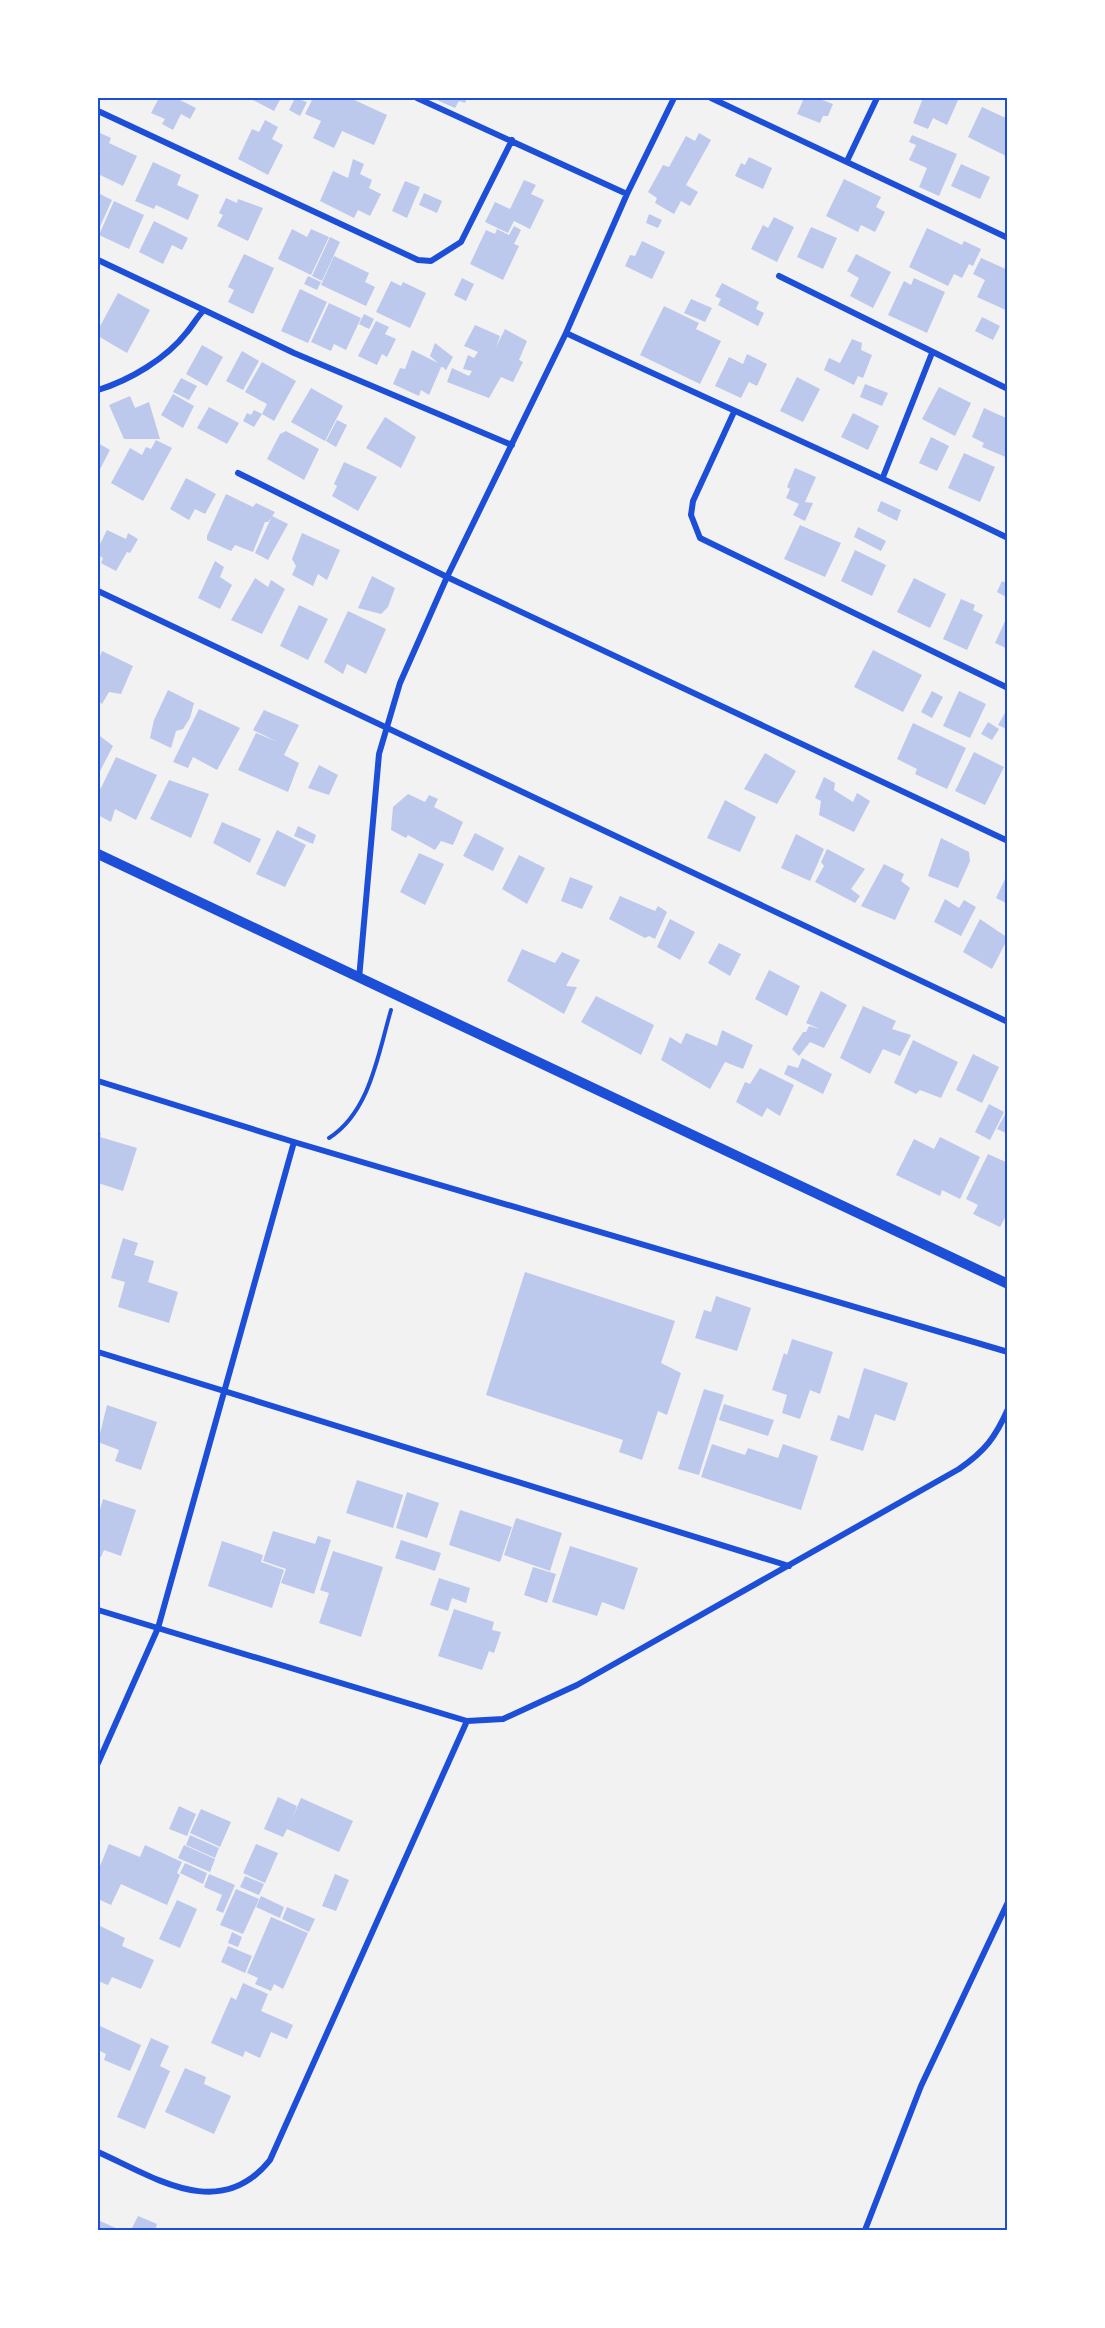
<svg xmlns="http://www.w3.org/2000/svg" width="1105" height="2328" viewBox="0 0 1105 2328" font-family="Merriweather,serif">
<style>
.building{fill:#bdc9ec}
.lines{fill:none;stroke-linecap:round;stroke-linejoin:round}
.path{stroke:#1d4ed8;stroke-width:4}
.minor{stroke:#1d4ed8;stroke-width:6}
.tertiary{stroke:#1d4ed8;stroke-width:10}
.neatline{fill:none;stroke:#1d4ed8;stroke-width:2}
</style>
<rect width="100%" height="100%" fill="#f2f2f2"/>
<!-- building -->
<path class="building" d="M159,98H182L180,100L196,108L190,119L181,114L173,130L162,124L165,119L151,113Z
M249,98H281L274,111Z
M295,98L307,102L300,116L289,110Z
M313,98H350L387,115L374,145L342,131L334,148L313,138L321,121L305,114Z
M432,98H467L465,103L459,101L455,108Z
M804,98H817L833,104L828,116H823L820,123L797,114Z
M923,98H959L947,125L933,118L928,129L913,123Z
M982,107L1008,119V157L968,137Z
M265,120L278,127L272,139L283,145L268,175L238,159L252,129L259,132Z
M98,132L111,138L109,143L137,156L123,186L98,174Z
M699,133L711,140L686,185L698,192L690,206L681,201L674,214L655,203L657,198L648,192L663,165L669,167L686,136L695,141Z
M912,135L957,154L939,196L919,187L927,168L909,160L916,145L909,142Z
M749,157L772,168L763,189L735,176L741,163L745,165Z
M353,159L364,164L360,174L372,180L369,188L381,194L370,216L358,210L354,218L320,201L333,171L348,178Z
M153,162L181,175L177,185L199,195L188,220L156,205L154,209L135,201Z
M961,164L990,177L980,199L951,186Z
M844,179L881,197L876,207L885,212L875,232L861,225L858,232L826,216Z
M524,180L536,185L531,194L544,200L530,229L514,221L508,233L485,222L495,202L510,209Z
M405,181L420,187L407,218L392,211Z
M98,193L112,200L98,231Z
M424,193L442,201L437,213L419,205Z
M226,198L237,203L238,199L263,208L248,241L217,226L223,215L219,213Z
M114,201L144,215L129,249L99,235Z
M649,214L662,220L658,228L646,223Z
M774,217L794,227L777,262L751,249L763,225L768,228Z
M154,221L188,238L182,250L172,245L163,264L139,252Z
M514,226L521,230L514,244L519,246L503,280L470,264L486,230L495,234L497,229L509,235Z
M811,227L837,238L823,269L797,257Z
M927,228L962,245L964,241L981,249L973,266L969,264L962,278L954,274L948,286L909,267Z
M292,229L307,237L311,229L329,237L311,275L278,259Z
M330,237L340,242L322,281L312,276Z
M642,241L665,252L652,279L625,266L630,255L635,256Z
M244,254L274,268L253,314L228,302L234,290L228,287Z
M856,254L891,272L873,308L850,296L859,278L847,271Z
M334,256L369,273L365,282L375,287L366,306L321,285Z
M981,258L1008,270V311L977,297L985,280L973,274Z
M308,276L321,282L317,290L304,284Z
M462,278L474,284L466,301L454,295Z
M914,278L945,292L927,333L888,315L904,281L911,285Z
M391,281L401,286L403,282L426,293L410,328L376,312Z
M722,283L759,302L756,309L764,313L758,326L718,305L721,299L715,296Z
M300,289L327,302L308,343L281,331Z
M118,293L150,310L127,353L98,336V330Z
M691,299L712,308L705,322L684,313Z
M329,303L361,318L346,350L334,344L331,351L311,342Z
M664,306L699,323L696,329L721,341L700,384L640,355Z
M364,314L374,319L369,329L359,324Z
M982,317L1000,326L993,340L975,331Z
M376,321L389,327L385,334L396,339L387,357L382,354L377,365L358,356Z
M475,325L500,336L496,347L505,329L527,341L519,360L523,362L513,382L501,377L489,398L447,382L452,368L469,376L472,371L463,369L468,355L474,358L478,352L464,346Z
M852,339L862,343L861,350L872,355L863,378L858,376L854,385L824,370L829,358L840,363Z
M435,343L453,357L446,370L430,356Z
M202,345L223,357L207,386L186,374Z
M412,350L442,365L429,395L421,390L419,396L393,384L400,368L405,369Z
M242,351L259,361L243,390L226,381Z
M747,354L767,364L757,386L749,382L741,398L715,386L729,357L743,364Z
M262,362L296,381L274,421L262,414L267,404L245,392Z
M797,377L820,389L803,422L780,411Z
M181,378L197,386L189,400L173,392Z
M865,384L888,393L882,406L860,397Z
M939,387L971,403L955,436L922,419Z
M311,388L343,406L325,441L291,422Z
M173,394L194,406L183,428L161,415Z
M130,396L135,408L149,402L160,439H124L109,405Z
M209,407L239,423L227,444L197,428Z
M984,408L1008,419V458L982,447L984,443L972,437Z
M254,410L262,414L254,427L243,421L247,413L251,415Z
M853,413L879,426L868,450L841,437Z
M385,417L416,437L401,468L366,448Z
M337,420L347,425L336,447L326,441Z
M286,431L319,449L304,480L267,459L280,434Z
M931,437L949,446L937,471L919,463Z
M156,440L172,448L143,501L111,483L130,448L142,455L146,447L151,449Z
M98,443L110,450L98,473Z
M964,453L995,467L980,502L948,488Z
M344,462L377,477L358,511L332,496L337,486L334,484Z
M795,468L816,477L805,502L813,503L805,521L793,515L799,504L786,498L790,489L787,487Z
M186,478L216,494L205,514L195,509L189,520L170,509Z
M226,494L253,507L256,503L275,512L268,522H265L253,552L235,545L231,551L207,540V536Z
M881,501L901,510L897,521L877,511Z
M272,516L288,524L268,560L255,553Z
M800,525L841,543L825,577L784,559Z
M858,527L886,541L881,551L854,537Z
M107,530L126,539L128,533L138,539L130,553L127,552L116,571L101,563L103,558L98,555V548Z
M302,533L340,550L327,580L318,574L313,586L292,575L296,566L292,559Z
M855,550L886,565L872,596L841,581Z
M215,561L224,567L220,577L232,585L220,609L198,598Z
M372,576L395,588L388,607L381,614L358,608Z
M255,578L268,587L271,580L285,589L262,634L231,620Z
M914,578L946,594L930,628L897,612Z
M1002,581L1008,584V598L997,592Z
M961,599L975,605L973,610L983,615L967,650L943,639Z
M299,605L328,619L308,660L280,646Z
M348,611L386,629L366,674L347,664L343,674L324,662Z
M1005,621L1008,622V649L995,643Z
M873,650L922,675L903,712L854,687Z
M102,651L133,666L121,694L109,692L102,704L98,701V662Z
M168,690L194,703L190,718L183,729L176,731L171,748L150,738L154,720Z
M932,691L943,697L932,718L921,712Z
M959,691L986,704L970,738L943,726Z
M199,709L240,728L217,770L193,757L188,768L173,762Z
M264,710L299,725L284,755L299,763L288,792L238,770L256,733L278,742L253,730Z
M1005,713L1008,714V730L998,725Z
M988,722L999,729L992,740L981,734Z
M913,723L966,748L947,789L915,774L917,769L897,759Z
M100,736L113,746L98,775V740Z
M974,752L1004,767L985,805L955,791Z
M765,753L796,771L777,804L744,789Z
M116,757L157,775L136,820L115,809L111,822L98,815V790L101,788Z
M319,765L338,775L329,795L308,788Z
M824,777L835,783L834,790L853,802L857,793L870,801L854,832L819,815L821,801L815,798Z
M169,780L209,794L191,838L150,819Z
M408,794L425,802L429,795L438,799L434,807L463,822L453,845L441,841L435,850L408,835L406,838L391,830L393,807Z
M725,800L756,817L740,852L707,838Z
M222,822L261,839L250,863L213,843Z
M298,826L316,835L313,844L294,836Z
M277,830L306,845L285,887L256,874Z
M475,833L504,848L493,871L463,856Z
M796,834L824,849L810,881L781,868Z
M941,838L969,852L970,861L958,888L928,876Z
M827,849L865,869L851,889L860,896L855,903L815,882L824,866L821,862Z
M419,853L444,864L425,905L400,892Z
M519,855L545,868L527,904L502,889Z
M884,864L904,874L901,881L910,888L895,920L861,906Z
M1008,873V904L996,898Z
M570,877L593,886L582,909L561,901Z
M620,896L655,911L658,906L667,912L655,939L649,936L645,938L609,919Z
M945,899L959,908L964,900L976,907L961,936L934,922Z
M670,919L695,932L680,960L657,947Z
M980,919L1008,938L992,969L963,952Z
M719,943L741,954L730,976L708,963Z
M522,949L555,963L562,952L580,960L566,986L577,987L564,1014L507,981Z
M769,970L800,986L787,1016L755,999Z
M821,991L847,1005L824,1048L810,1042L799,1056L792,1049L803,1032H806L809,1026L820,1029L806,1023Z
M596,996L654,1025L641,1055L581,1022Z
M863,1006L896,1021L892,1029L911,1035L900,1056L883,1049L870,1074L840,1058Z
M722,1030L753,1045L743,1069L725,1062L710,1089L661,1060L670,1037L681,1044L686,1033L717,1046Z
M913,1040L958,1062L941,1098L920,1090L916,1094L894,1083Z
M973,1054L999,1067L982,1103L956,1090Z
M802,1058L832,1074L823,1094L784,1074L788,1065L798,1068Z
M760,1068L794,1085L780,1116L767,1108L762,1117L736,1102L745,1082L750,1084Z
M989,1104L1004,1112L990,1140L975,1132Z
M1008,1109V1134L997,1129Z
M98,1132L101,1133L100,1137L137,1148L123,1191L98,1183Z
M940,1137L980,1157L960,1199L942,1190L940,1196L896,1175L914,1139L934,1149Z
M988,1154L1008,1163V1212L1000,1227L973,1214L978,1205L966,1199Z
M123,1238L138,1243L134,1255L154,1261L148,1282L178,1292L169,1323L118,1307L125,1282L111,1278Z
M525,1272L675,1321L661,1363L681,1373L667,1415L658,1411L642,1460L619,1452L623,1440L486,1395Z
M716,1296L751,1308L737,1351L695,1338L704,1310L711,1312Z
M792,1339L833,1352L820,1394L810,1390L800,1419L782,1413L787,1395L772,1390L784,1353L787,1355Z
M864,1368L908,1383L895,1421L875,1414L863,1451L830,1440L838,1415L849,1419Z
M704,1389L724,1395L699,1475L678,1469Z
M724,1404L774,1420L768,1436L719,1420Z
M107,1405L157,1422L141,1470L115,1461L119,1450L98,1442Z
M712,1444L745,1455L748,1448L778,1458L783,1444L818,1456L801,1510L701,1477Z
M357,1480L403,1495L393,1528L346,1513Z
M407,1492L439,1503L427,1538L396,1528Z
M103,1499L136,1510L121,1556L104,1550L101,1557L98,1556V1517Z
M460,1510L512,1527L500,1562L449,1545Z
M516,1518L562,1533L550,1571L504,1555Z
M273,1531L315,1544L318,1536L331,1540L314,1594L281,1583L286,1569L263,1561Z
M401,1540L441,1553L435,1571L395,1558Z
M222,1541L263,1555L261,1562L284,1570L272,1608L208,1586Z
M570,1546L638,1568L624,1610L602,1602L597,1616L552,1602Z
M333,1551L383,1567L361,1637L319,1623L329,1593L320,1590Z
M533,1567L556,1574L547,1603L524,1595Z
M439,1578L470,1588L466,1603L452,1598L448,1611L430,1605Z
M454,1609L494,1622L492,1630L501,1632L494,1653L489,1651L482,1670L438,1656Z
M278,1797L297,1806L292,1819L301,1798L353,1821L339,1852L287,1829L283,1837L264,1829Z
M179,1806L196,1814L187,1836L169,1829Z
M201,1809L231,1822L220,1847L190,1833Z
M190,1835L219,1848L215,1858L186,1845Z
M109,1844L140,1857L145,1845L182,1862L177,1873L180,1875L167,1905L121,1884L111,1905L98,1899V1871Z
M256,1844L278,1853L265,1883L243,1873Z
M184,1845L215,1859L210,1872L178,1858Z
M185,1863L207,1873L203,1884L180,1873Z
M209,1874L235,1885L223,1913L216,1910L222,1895L204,1887Z
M335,1874L349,1880L336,1911L322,1906Z
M245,1876L264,1884L259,1895L240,1887Z
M236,1889L259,1899L243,1934L220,1925Z
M261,1896L284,1907L280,1918L256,1907Z
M177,1900L197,1909L180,1948L159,1939Z
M287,1907L315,1919L309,1932L282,1919Z
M271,1917L308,1933L283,1989L274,1984L271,1991L255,1984L258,1978L247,1973Z
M98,1925L125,1938L122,1946L154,1960L141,1989L112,1977L108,1985L98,1981Z
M232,1932L242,1937L238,1947L228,1943Z
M228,1946L252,1956L245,1973L221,1962Z
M243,1983L268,1994L261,2011L293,2025L287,2039L271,2032L260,2058L245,2051L243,2057L211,2043L231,1997L236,2000Z
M98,2025L141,2045L130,2071L104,2060L106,2054L98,2050Z
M151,2038L169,2046L160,2066L170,2071L145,2129L117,2117Z
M185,2068L206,2077L204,2084L231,2096L214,2134L165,2112Z
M138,2216L157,2224L155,2230H131Z
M98,2220L120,2230H98Z"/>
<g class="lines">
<!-- path -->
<path class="path" d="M329,1138C370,1112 378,1054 391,1010"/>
<!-- minor -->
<path class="minor" d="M417,98L627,194
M711,98L1008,238
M98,111L418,260L431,261L461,242L512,140
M847,161L877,98
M98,260L204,310
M779,276L1008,389
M566,333C713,402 862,467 1008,538
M98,390C130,380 166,359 187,332C193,325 197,317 204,310L294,353L512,445
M734,412L693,501L691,515L700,538L1008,688
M238,473L447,577L1008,841
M883,477L932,353
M98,591L1008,1022
M359,979L379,754L400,683L447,577L566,333L627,194L674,98
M98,1081L294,1142L1008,1352
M98,1352L789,1566
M98,1610L467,1721L503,1719L577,1685L959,1469C985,1451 995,1438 1008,1409
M98,1763L158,1628L294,1142
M98,2152C154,2177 220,2223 270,2160L467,1721
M865,2230L921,2086L1008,1902"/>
<!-- tertiary -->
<path class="tertiary" d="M98,854L1008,1284"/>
</g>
<!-- border -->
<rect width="1105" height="2328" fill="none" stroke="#ffffff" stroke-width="198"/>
<rect x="99" y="99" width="907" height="2130" class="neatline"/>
</svg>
